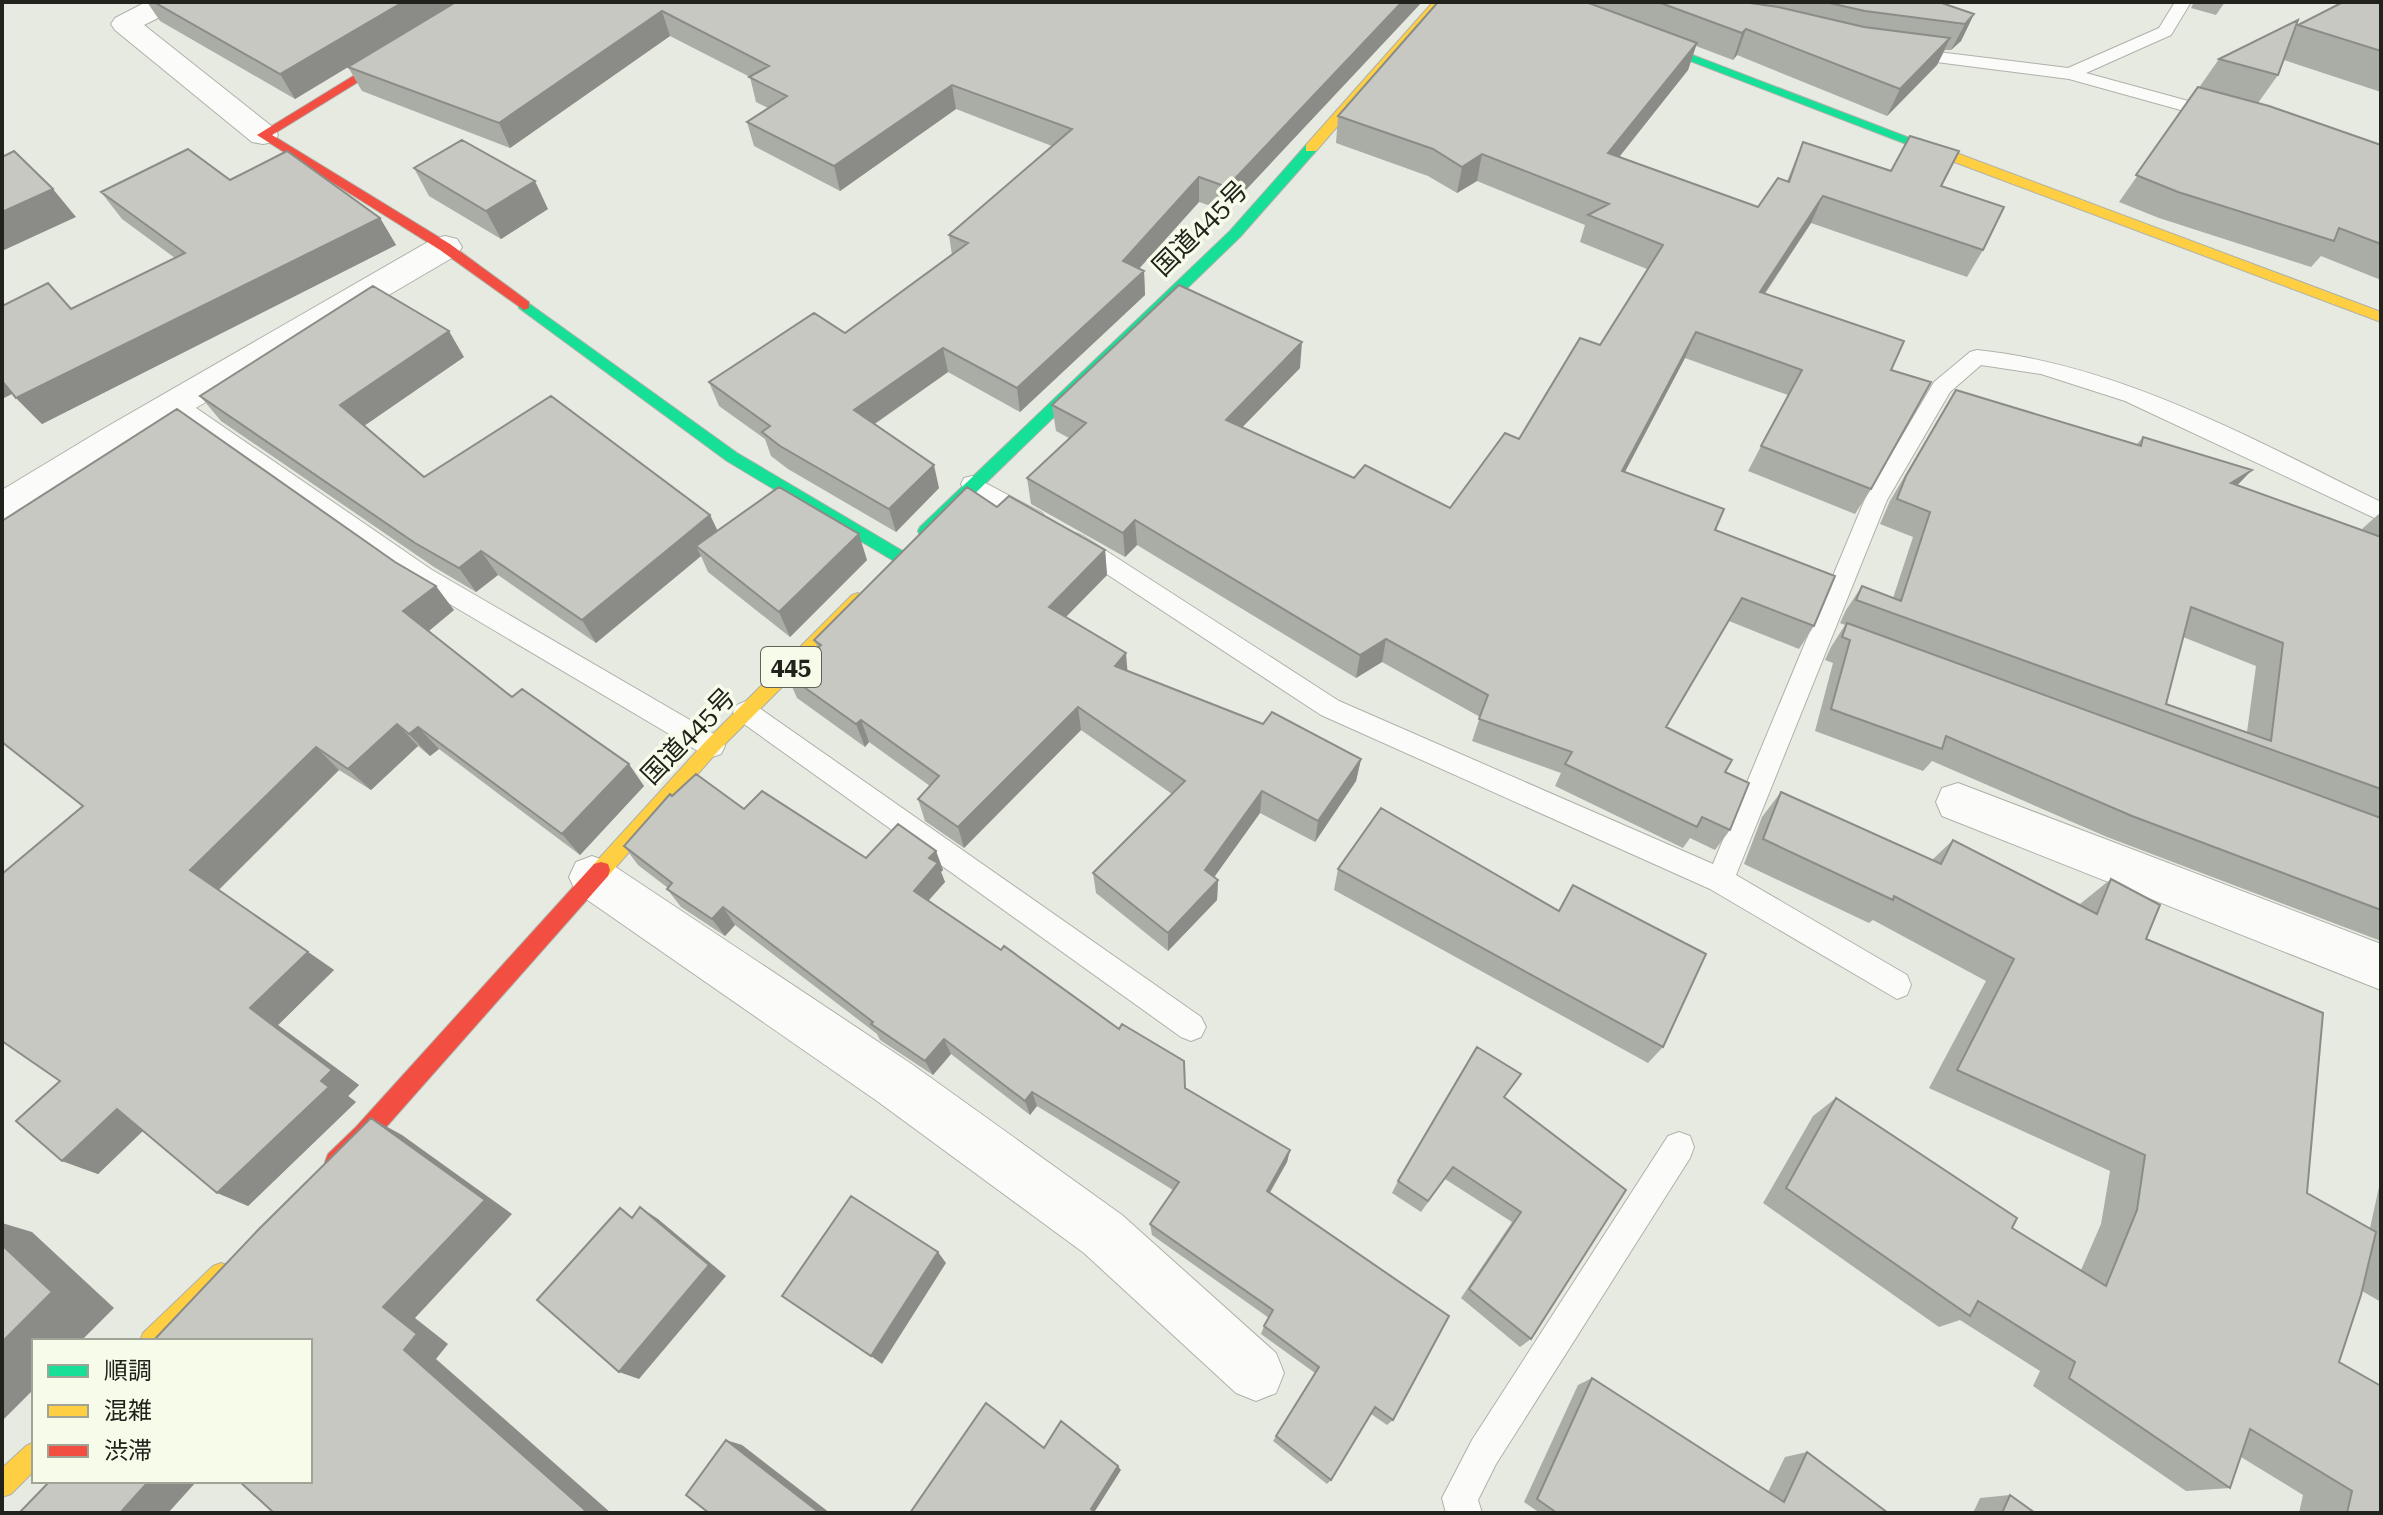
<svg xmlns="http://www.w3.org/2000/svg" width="2383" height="1515" viewBox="0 0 2383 1515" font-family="'Roboto Serif','Noto Sans JP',serif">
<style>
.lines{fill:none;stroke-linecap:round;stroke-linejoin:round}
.lane-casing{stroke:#afb1aa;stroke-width:2}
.street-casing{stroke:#afb1aa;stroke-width:2}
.fast-casing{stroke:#afb1aa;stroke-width:2}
.slow-casing{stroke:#afb1aa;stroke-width:2}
.jam-casing{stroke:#afb1aa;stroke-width:2}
.lane{fill:#fbfcfa;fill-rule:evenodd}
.street{fill:#fbfcfa;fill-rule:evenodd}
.fast{fill:#16e098;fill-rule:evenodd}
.slow{fill:#ffcf43;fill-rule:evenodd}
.jam{fill:#f24e42;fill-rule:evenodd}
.wall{fill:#aaaca6;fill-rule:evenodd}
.shaded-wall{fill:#8b8c87}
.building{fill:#c6c8c1;stroke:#8b8c87;stroke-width:2;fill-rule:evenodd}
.labels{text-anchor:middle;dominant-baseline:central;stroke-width:7;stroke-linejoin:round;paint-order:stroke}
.shield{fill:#f6fbea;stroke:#606359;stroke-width:2}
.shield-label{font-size:24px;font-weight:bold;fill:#20221b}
.street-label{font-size:26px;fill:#20221b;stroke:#f6fbea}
</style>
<rect width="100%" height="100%" fill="#e7eae0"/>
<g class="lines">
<!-- lane casing -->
<g class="lane-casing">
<path id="lane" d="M2175,2H2191L2171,35L2086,73L2225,111L2228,115L2225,119H2213L2069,79L1905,58L1896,53L1905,48L2068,68L2159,28Z
M1977,350C2121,365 2252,439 2381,502V521L2125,401L2041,374L1981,365L1950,392L1887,500L1736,875L1907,975L1911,985L1907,995L1897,999L1710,889L1321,715L1067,548L1063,542L1067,536L1075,533L1083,536L1339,701L1713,864L1865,499L1934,382L1970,352Z
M175,396L183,399L432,570L721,738L725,746L721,754L712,757L703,754L416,584L167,409L164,404L167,399Z
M972,476L1042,513L1046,519L1042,525L1034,528L1026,525L964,490L961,484L964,478Z
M746,701L755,705L1201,1017L1206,1027L1201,1037L1191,1041L1181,1037L737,719L733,712L737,705Z
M1679,1132L1690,1136L1694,1147L1690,1158L1496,1464L1478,1500L1482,1513H1446L1442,1498L1472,1440L1668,1136Z"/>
</g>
<!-- street casing -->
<g class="street-casing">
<path id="street" d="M146,2H182L178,8L144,25L274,128L278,135L274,142L263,144L252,142L115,30L111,24L115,18Z
M445,236L457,239L462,247L457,255L129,447L16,519L2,524V490L103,429L433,239Z
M1958,783L2381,944V990L1942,816L1936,802L1942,788Z
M592,856L608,862L913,1065L1122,1215L1276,1353L1284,1373L1276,1393L1256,1401L1236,1393L1084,1253L877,1101L576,892L569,877L576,862Z"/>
</g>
<!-- fast casing -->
<g class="fast-casing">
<path id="fast" d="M1537,2H1554L1920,142L1909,145Z
M1311,144L1317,148L1316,151L1240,237L932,535H920L918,531L920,527L1230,231L1306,145Z
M524,300L737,453L906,553L908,557L906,561H894L727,461L519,308V302Z"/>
</g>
<!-- slow casing -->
<g class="slow-casing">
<path id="slow" d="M1433,2H1445L1316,151H1306V145Z
M1909,139H1919L2381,312V322L1909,145Z
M858,593L866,600L864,605L718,751L608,876L601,878L594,876L592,870L594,864L706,741L852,595Z
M221,1263L229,1266L232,1274L229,1282L168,1341H140L143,1333L213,1266Z
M34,1442V1471L11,1494L2,1497V1468L26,1446Z"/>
</g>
<!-- jam casing -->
<g class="jam-casing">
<path id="jam" d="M474,2H488L272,135L450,244L529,302V308L524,310L440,250L257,135Z
M601,862L608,864L610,870L608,876L372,1143L344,1170L336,1173L328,1170L325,1162L328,1154L356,1127L594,864Z"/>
</g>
<!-- lane -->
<use href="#lane" class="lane"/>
<!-- street -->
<use href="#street" class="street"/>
<!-- fast -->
<use href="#fast" class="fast"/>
<!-- slow -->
<use href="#slow" class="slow"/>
<!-- jam -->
<use href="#jam" class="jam"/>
</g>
<!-- wall -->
<path class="wall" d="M147,2H1422L1226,211L1199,202L1139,269L1144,271L1145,295L1020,412L948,372L875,424L939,488L896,532L788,469L771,456L765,439L719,406L709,382L845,333L952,255L949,235L1052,146L956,109L840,191L754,146L747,122L768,108L756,102L750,77L670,36L510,148L362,91L348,67L295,99L160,21Z
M1438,2H1939L1974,14L1961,41L1951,50H1945L1937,65L1887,116L1737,55L1733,60L1696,46L1688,70L1619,156L1758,207L1787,181L1803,142L1941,186L1983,250L1967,277L1811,223L1765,294L1891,370L1871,489L1855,514L1748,471L1788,395L1685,358L1625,472L1715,530L1814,626L1799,649L1729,621L1666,728L1725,772L1730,830L1715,850L1690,838L1683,848L1555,786L1561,773L1472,741L1480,717L1382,662L1356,678L1137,545L1125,557L1031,504L1027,478L1069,438L1056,431L1052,405L1300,368L1242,427L1354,478L1450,508L1519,439L1600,345L1647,269L1580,242L1585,225L1477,181L1457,193L1428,176L1336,143L1338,116Z
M2194,2H2225L2216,15L2191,8Z
M2381,2V92L2284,60L2278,75L2258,103L2381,145V280L2321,256L2311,267L2159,218L2119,202L2219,59L2295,28L2298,25Z
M414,168L548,209L501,239L429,196Z
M230,180L380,218L396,245L42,424L12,394L2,399V306L71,309L175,258L122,219L101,192Z
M464,357L364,426L424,477L710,515L718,531L867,560L790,637L708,572L701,556L596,643L498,575L476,592L434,567L221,421L200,396Z
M1956,390L2137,444L2143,437L2237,486L2362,530L2363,528L2381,512V941L2107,837L1932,761L1923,771L1815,731L1833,663L1825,660L1831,647L1845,625L1840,623L1846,610L1862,586L1893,598L1913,537L1880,524L1890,501L1940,416ZM2183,637L2256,666L2247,732L2166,704Z
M997,507L1105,550L1107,575L1066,617L1128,671L1263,724L1361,759L1356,781L1315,842L1260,813L1214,877L1218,880L1217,900L1168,951L1096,893L1093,873L1172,794L1081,730L964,848L925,821L918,799L930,786L869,742L865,747L797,698L787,675L818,648L814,640Z
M454,610L428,631L512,697L644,786L580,855L439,749L430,756L418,746L371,790L339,770L219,890L334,970L278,1025L359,1085L348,1096L356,1102L248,1206L143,1131L98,1174L62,1161L60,1081L2,874Z
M1781,792L1932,860L1953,840L2080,904L2111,879L2146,939L2307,1193L2370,1228L2381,1178V1302L2362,1291L2339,1362L2381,1513H2299L2303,1495L2241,1457L2230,1488L2186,1491L2033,1386L2040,1371L1960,1320L1939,1327L1763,1203L1813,1116L1836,1098L2012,1228L2081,1270L2101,1224L2110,1171L1929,1088L1986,981L1873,920L1869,923L1744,864L1762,817Z
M672,796L744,809L866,858L936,851L943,870L941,872L945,882L928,901L1185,1088L1290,1150L1287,1162L1270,1193L1393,1420L1387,1425L1371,1414L1331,1480L1327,1484L1273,1441L1315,1373L1261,1334L1264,1326L1269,1318L1152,1235L1150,1224L1173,1190L1037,1106L1030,1115L951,1054L933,1075L880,1040L877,1034L735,925L725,936L681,907L667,889L668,888L638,865L624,846Z
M1338,869L1663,1047L1648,1063L1334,890Z
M1505,1097L1626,1190L1531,1339L1520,1347L1461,1298L1512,1222L1445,1179L1421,1212L1392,1193L1398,1181Z
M1592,1378L1768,1492L1785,1457L1807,1452L1888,1513H1540L1524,1502L1578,1385Z
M2010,1495L2035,1513H1973L1980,1498Z"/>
<!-- shaded-wall -->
<path class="shaded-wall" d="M403,2H456L295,99L280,74Z
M1402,2H1422L1226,211L1227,187Z
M662,11L670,36L510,148L499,123Z
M1974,14L1961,41L1951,50L1965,24Z
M1746,29L1737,55L1733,60L1742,33Z
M1950,38L1937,65L1887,116L1900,89Z
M1697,43L1688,70L1601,180L1608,153Z
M952,85L956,109L840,191L834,166Z
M1482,154L1477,181L1457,193L1462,167Z
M1199,177V202L1124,285L1123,261Z
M535,181L548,209L501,239L486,211Z
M53,189L76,217L2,251V212Z
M1823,196L1811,223L1748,318L1760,292Z
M380,218L396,245L42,424L16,398Z
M1144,271L1145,295L1020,412L1017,388Z
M449,331L464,357L358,430L340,405Z
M1696,332L1685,358L1612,496L1622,471Z
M1302,342L1300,368L1225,445L1226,420Z
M943,348L948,372L861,433L854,410Z
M2,379L15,392L2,399Z
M934,465L939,488L896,532L889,509Z
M2252,470L2228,495L2231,483Z
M710,515L721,539L696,546L701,556L596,643L582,620Z
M1135,520L1137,545L1125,557L1123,533Z
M859,534L867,560L790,637L779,612Z
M1105,550L1107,575L1052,631L1049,607Z
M481,551L498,575L476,592L459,568Z
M436,586L454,610L423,636L403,611Z
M1386,639L1382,662L1356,678L1360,655Z
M1126,653L1128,677L1115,666Z
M1078,707L1081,730L964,848L958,827Z
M861,720L869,742L865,747L856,724Z
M397,724L418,746L371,790L348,769Z
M418,727L439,749L430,756L409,734Z
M316,747L339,770L218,890L190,870Z
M1361,759L1356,781L1315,842L1318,821Z
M629,764L644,786L580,855L562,834Z
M1262,791L1260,813L1205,890V870Z
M936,851L943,870L941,872L945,882L921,909L914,891L929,858Z
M1218,880L1217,900L1168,951V933Z
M723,907L735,925L725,936L712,919Z
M308,952L334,970L278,1025L359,1085L348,1096L356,1102L248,1206L217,1193L321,1081L250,1008Z
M944,1039L951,1054L933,1075L925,1061Z
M1032,1092L1037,1106L1030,1115L1025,1101Z
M117,1109L150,1124L98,1174L62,1161Z
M371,1118L402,1135L512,1214L415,1318L448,1344L436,1359L611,1513H583L404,1350L383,1307Z
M1290,1150L1287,1162L1264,1202L1267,1191Z
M640,1207L658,1219L726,1276L639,1379L619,1372Z
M2,1223L32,1232L114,1308L81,1341H34V1389L2,1421Z
M938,1252L946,1263L882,1364L871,1356Z
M726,1440L742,1445L830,1513H820Z
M1118,1466L1121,1470L1095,1511L1091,1509Z
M149,1481H197L168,1513H120Z"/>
<!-- building -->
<path class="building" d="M154,2H403L280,74Z
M456,2H1402L1227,187L1199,177L1123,261L1144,271L1017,388L943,348L854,410L934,465L889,509L780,446L762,432L770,426L709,382L814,313L845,333L968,243L949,235L1072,129L952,85L834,166L747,122L787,96L749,77L769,66L662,11L499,123L348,67Z
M1438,2H1586L1697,43L1608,153L1758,207L1778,178L1789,182L1803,142L1891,171L1910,136L1959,151L1941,186L2004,207L1983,250L1823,196L1760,292L1904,341L1891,370L1931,382L1871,489L1761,446L1802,370L1696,332L1622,471L1724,509L1715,530L1835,576L1814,626L1742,598L1666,727L1732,760L1725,772L1749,783L1730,830L1702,817L1697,827L1565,764L1572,752L1479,719L1488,695L1386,639L1360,655L1135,520L1123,533L1027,478L1086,423L1052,405L1179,285L1302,342L1226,420L1354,478L1365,465L1450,508L1505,433L1519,439L1580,338L1600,345L1663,245L1588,215L1609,204L1482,154L1462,167L1433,149L1338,116Z
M1658,2H1743L1778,7L1864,27L1950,38L1900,89L1746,29L1742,33Z
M1825,2H1939L1974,14L1965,24L1865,11Z
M2343,2H2381V51L2298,25Z
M2298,20L2278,75L2219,59Z
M2198,87L2269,106L2381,145V244L2339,228L2334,241L2178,192L2136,175Z
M462,140L535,181L486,211L414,168Z
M188,149L230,180L287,151L380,218L16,398L2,381V306L48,283L71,309L185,253L101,192Z
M14,151L53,189L2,212V157Z
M373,286L449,331L340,405L424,477L551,396L710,515L582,620L481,551L459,568L415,543L200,396Z
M1956,390L2141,446L2143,437L2252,470L2231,483L2381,537V789L1856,600L1862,586L1901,601L1930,512L1897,499L1906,476ZM2191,607L2283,643L2271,741L2166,704Z
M177,409L395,562L436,586L403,611L512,697L522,689L629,764L562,834L418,727L409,734L397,724L348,769L316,747L190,870L308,952L250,1008L332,1070L321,1081L329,1087L217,1193L117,1109L62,1161L16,1121L60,1081L2,1041V874L83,806L2,742V521Z
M779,487L859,534L779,612L696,546Z
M967,487L997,507L1009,496L1105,550L1049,607L1126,653L1115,666L1263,724L1272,712L1361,759L1318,821L1262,791L1205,870L1218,880L1168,933L1093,873L1185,781L1078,707L958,827L918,799L939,776L861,720L856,724L787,675L821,645L814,640Z
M1847,623L2381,818V910L2132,816L1946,736L1942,749L1831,709L1850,640L1842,637Z
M696,774L744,809L762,791L866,858L898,824L936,851L929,858L938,863L914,891L1001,950L1004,946L1119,1029L1122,1024L1184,1061L1185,1088L1290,1150L1267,1191L1449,1316L1393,1420L1375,1407L1331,1480L1276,1436L1319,1367L1264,1326L1273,1310L1150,1224L1179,1182L1032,1092L1025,1101L944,1039L925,1061L871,1024L873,1022L723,907L712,919L667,889L672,883L624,846L670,794L672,796Z
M1781,792L1941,864L1953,840L2097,914L2111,879L2160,905L2146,939L2323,1013L2307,1193L2376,1232L2361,1295L2339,1362L2381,1386V1513H2347L2352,1491L2250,1429L2230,1488L2069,1378L2075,1362L1978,1301L1970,1316L1786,1188L1836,1098L2017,1218L2012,1228L2106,1286L2137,1210L2145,1155L1957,1070L2014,959L1894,896L1893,900L1763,839Z
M1381,808L1559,911L1573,885L1706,954L1663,1047L1338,869Z
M1477,1047L1521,1074L1504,1097L1626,1190L1531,1339L1469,1289L1521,1212L1453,1167L1428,1201L1398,1181Z
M371,1118L485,1200L383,1307L417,1334L404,1350L585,1510L583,1513H274L239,1481H310V1341H153L258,1230Z
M851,1196L938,1252L871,1356L782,1296Z
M640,1207L709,1265L619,1372L537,1300L620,1208L632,1218Z
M2,1245L52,1292L2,1342Z
M1592,1378L1784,1502L1807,1452L1888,1513H1557L1537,1499Z
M986,1403L1044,1448L1061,1421L1118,1466L1091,1509L1096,1513H910Z
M726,1440L820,1513H709L686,1495Z
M50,1481H149L120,1513H19Z
M2010,1495L2035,1513H2002Z"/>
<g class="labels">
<!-- shield labels -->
<rect class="shield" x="761" y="647" width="60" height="40" rx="6"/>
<g class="shield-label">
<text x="791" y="667">445</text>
</g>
<!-- street labels -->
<g class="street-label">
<text transform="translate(1200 228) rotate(-45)">国道445号</text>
<text transform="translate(688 736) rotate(-46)">国道445号</text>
</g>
</g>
<!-- border -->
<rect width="2383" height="1515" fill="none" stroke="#20221b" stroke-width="8"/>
<!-- legend -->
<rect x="32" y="1339" width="280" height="144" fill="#f6fbea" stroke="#a0a497" stroke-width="2"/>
<rect x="48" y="1365" width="40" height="12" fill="#16e098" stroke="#a0a497" stroke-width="2"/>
<text x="104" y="1379" font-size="24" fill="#20221b">順調</text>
<rect x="48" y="1405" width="40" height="12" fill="#ffcf43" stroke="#a0a497" stroke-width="2"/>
<text x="104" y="1419" font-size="24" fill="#20221b">混雑</text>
<rect x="48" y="1445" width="40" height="12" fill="#f24e42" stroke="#a0a497" stroke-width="2"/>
<text x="104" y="1459" font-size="24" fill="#20221b">渋滞</text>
</svg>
